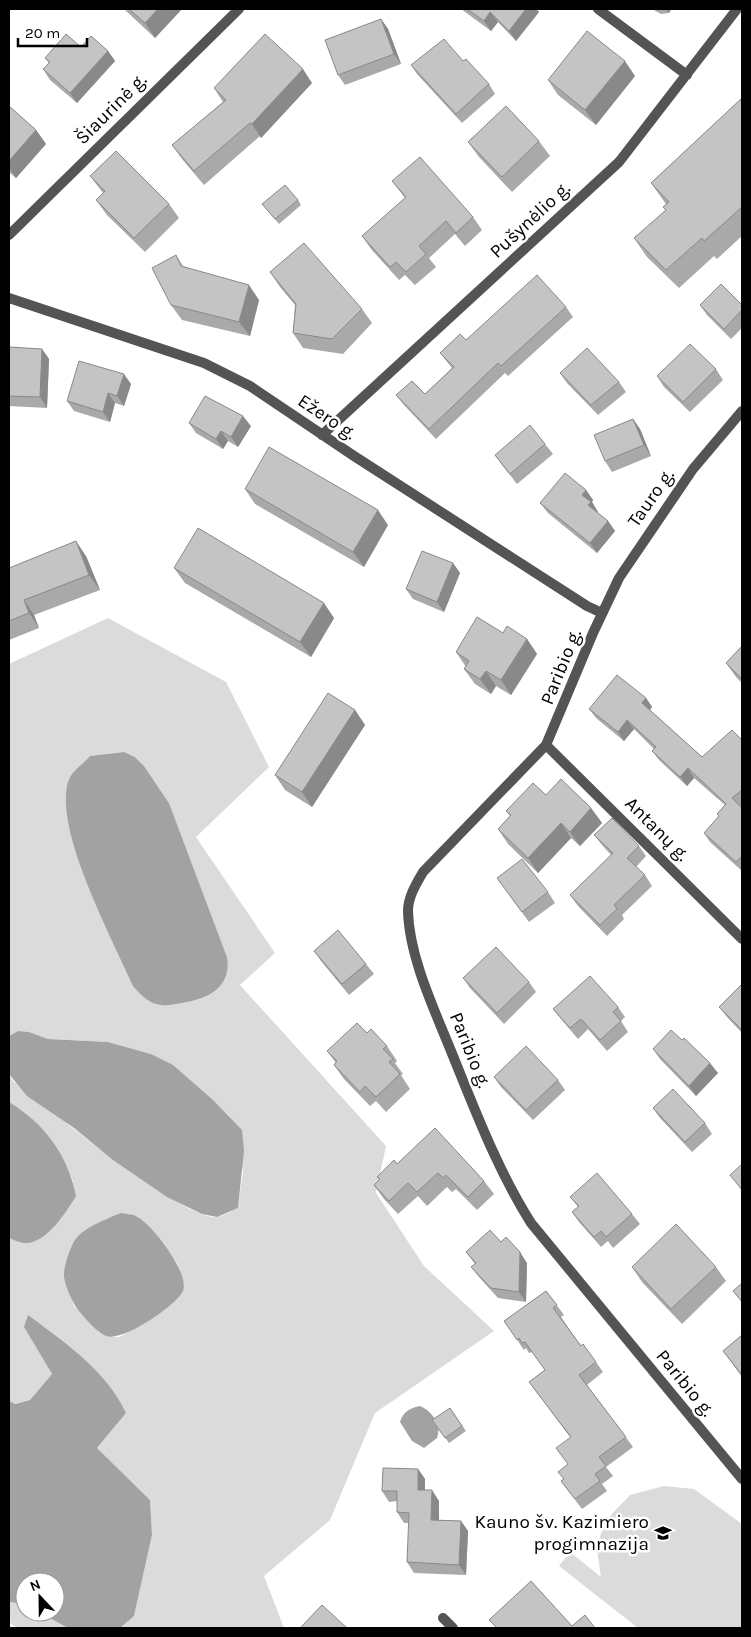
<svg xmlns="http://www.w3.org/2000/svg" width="751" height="1637" viewBox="0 0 751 1637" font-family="Karla,sans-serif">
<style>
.green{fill:#dbdbdb;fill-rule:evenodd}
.water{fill:#a2a2a2}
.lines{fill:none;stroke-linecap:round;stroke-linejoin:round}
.street{stroke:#545454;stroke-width:10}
.wall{fill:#a9a9a9}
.shaded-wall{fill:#898989}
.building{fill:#c4c4c4;stroke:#898989}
.labels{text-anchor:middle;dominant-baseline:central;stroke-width:5;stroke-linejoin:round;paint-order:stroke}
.street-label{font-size:19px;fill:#000;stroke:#fff}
.poi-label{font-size:19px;fill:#000;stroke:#fff;text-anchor:end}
</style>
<rect width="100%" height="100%" fill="#fff"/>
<!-- green -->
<path class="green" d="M108,618L226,682L269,767L196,837L275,953L240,985L386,1146L376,1193L424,1266L494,1331L375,1413L330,1520L264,1576L284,1628H120L134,1616L152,1535L150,1500L97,1448L126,1413L24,1327L52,1374L30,1400L14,1404L9,1401V1238L27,1243L73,1181C57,1145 43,1123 9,1102V1074L13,1081C45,1106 184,1221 217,1217C224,1216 232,1210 238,1208L243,1171L230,1117L194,1085L151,1054L108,1042L48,1039L29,1032L18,1031L9,1036V664ZM124,752L135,757L144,766L169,803L227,957L68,780L90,756ZM137,1216L159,1239L177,1263L183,1292L145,1323L119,1337L107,1336L99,1332L74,1306L70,1292L76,1238L107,1218Z
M664,1486L694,1489L742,1524V1628H638L559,1566L570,1552L601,1577L597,1550L601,1533L611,1515L630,1495Z
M9,1602L25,1604V1612H39L68,1628H17L9,1622Z"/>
<!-- water -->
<path class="water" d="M124,752L135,757L144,766L169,803L227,957C232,988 207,999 181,1003C175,1004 167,1006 162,1005C149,1004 141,995 133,986C112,938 54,831 68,782C70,773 83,764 90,756Z
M18,1031L29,1032L48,1039L108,1042L151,1054L173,1065L213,1100L242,1130L244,1151L238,1208L217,1217L202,1214L167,1197L113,1160L74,1128L27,1096L9,1074V1036Z
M9,1102C44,1123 68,1155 76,1196C66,1212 49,1240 28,1243C22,1244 14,1240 9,1238Z
M121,1213C125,1214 132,1214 136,1216C151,1223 193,1276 182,1293C173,1307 123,1342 106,1336C95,1331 86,1319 78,1310C73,1303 64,1284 64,1275C64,1266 71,1243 78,1236C90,1225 106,1219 121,1213Z
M28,1315C64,1342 106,1370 126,1413L97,1448L150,1500L152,1535L134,1616L120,1628H68L39,1612H55V1582H25V1604L9,1602V1401L15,1404L30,1400L52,1374L24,1327Z
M420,1406C432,1411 442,1425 437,1438L424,1448L412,1441L400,1422C403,1412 410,1408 420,1406Z"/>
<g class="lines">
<!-- street -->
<path class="street" d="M598,9L687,75
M9,235L239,9
M9,298L204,363L250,386L354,456L587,606L602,613
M742,411L693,469L619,578L593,633L546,745L423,872C416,884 408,897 408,911C409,956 434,1009 451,1051C475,1110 497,1169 531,1223L742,1479
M322,435L619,162L737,9
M546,745L742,939
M443,1618L453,1628"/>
</g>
<!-- wall -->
<path class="wall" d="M124,9H182L155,38Z
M461,9H536L539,12L516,41L498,22L491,31Z
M652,9H671L669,13L661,14Z
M381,19L388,29L401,64L345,85L338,75Z
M108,51L115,61L77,103L50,80L43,69L49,63L45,58Z
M463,61L489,84L495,94L462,123L417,74L411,65Z
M635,76L596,125L558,95L548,80Z
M312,83L261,138L260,136L204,185L182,159L172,145L223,102L214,88Z
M742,98V236L717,259L714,256L679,288L647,257L634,238L666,211L663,207L666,204L651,183Z
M9,106L36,130L46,144L16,178L9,172Z
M539,141L550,156L512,192L479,157L468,142Z
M90,176L169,204L179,218L145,252L107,215L96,200L103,193Z
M392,181L473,217L482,230L465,246L455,234L429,258L436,267L415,285L405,275L399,280L371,249L362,236L405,198Z
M298,200L301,205L279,224L262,204Z
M176,255L183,266L259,300L250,336L182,320L171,305Z
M270,272L362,309L372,323L343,354L303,348L293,333L295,305L280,287Z
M700,305H742V328L731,339L707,315Z
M566,307L573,317L508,376L505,373L436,439L404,405L396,395L425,394L452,368L440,353L466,340Z
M9,347L42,349L49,359L47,408L9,406Z
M716,369L723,380L690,412L664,387L657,376Z
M560,373L619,382L626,392L598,415L567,383Z
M131,384L124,406L115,403L110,422L74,411L67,401Z
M633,419L640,429L651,456L612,472L605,461Z
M189,423L251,426L238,447L228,441L223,449L196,433Z
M545,444L553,454L517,484L502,465L495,455Z
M245,489L388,525L364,567L255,504Z
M586,490L593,500L592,502L598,512V513L608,521L615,531L597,553L548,513L540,503Z
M86,556L100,590L34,615L39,628L9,640V568Z
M453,563L460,573L444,612L413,599L406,589Z
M174,568L334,618L311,657L185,583Z
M503,633L527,639L537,654L511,695L496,686L491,694L475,684L464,669L466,667L456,652Z
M742,646V683L736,677L726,663Z
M646,698L652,707L650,710L702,757L742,740V805L740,806L742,808V871L710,842L704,833L719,817L717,814L725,805L694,778L687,786L659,760L652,751L654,749L634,729L624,741L596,718L589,709Z
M355,710L365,725L312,807L285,790L275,775Z
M546,795L591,808L602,823L580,846L571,838L538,873L508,844L498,829L510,816L506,811Z
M594,835L639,846L646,856L636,867L645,875L652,886L622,915L624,919L607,936L578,906L570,895L611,855L602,845Z
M497,878L548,892L555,903L529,922Z
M314,951L366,964L374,974L349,995L321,961Z
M463,978L529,982L536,992L504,1024L470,988Z
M742,984V1033L727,1017L719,1007Z
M618,1007L625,1017L621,1021L628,1032L607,1051L588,1029L578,1039L561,1019L553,1009Z
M367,1033L387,1046L397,1061L395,1063L403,1074L401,1075L410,1089L386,1112L376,1101L370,1106L344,1079L334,1065L336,1063L327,1051Z
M653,1049L718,1073L696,1096L660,1059Z
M494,1077L558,1080L565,1090L533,1120L501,1087Z
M653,1108L705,1123L712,1134L692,1152L660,1118Z
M397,1164L484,1181L494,1194L477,1210L456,1189L452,1192L447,1187L427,1206L418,1196L398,1214L384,1199L374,1185L380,1180L377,1177Z
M570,1197L632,1214L640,1224L613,1248L608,1241L601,1247L579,1222L572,1212L578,1207Z
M501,1242L527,1263L526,1302L498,1298L479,1277L471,1267L475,1264L466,1252Z
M632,1267H716L726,1281L682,1324L642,1282Z
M546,1291L564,1315L561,1317L581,1346L596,1362L603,1372L587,1385L633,1447L606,1467L613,1476L602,1484L607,1491L582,1509L561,1481L564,1480L568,1465L570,1437L529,1382L545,1370L532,1352L529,1353L526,1348L524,1350L504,1321Z
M742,1335V1377L723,1351Z
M450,1408L466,1431L449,1443L432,1420Z
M418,1469L425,1479V1490L439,1501V1520L461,1521L468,1531L466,1575L414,1573L407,1562L409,1523H404L397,1512V1501L389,1502L382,1491Z"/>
<!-- shaded-wall -->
<path class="shaded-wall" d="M158,9H182L155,38L145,23Z
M526,9H536L539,12L516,41L509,31Z
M666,9H671L669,13Z
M490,12L498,22L491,31L484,21Z
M381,19L388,29L401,64L394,54Z
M108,51L115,61L77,103L70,93Z
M625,61L635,76L596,125L585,110Z
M303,69L312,83L261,138L252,124Z
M36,130L46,144L16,178L9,168V161Z
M249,285L259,300L250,336L239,322Z
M42,349L49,359L47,408L40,397Z
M124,374L131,384L124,406L117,396Z
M108,393L115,403L110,422L103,412Z
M243,416L251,426L238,447L231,437Z
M633,419L640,429L651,456L644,445Z
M221,431L228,441L223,449L216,439Z
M586,490L593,500L592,502L598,512L595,515L588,505L582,495Z
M378,510L388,525L364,567L353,552Z
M608,521L615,531L597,553L590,543Z
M76,541L86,556L100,590L89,575Z
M453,563L460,573L444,612L437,602Z
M24,600L34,615L39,628L29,613Z
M324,603L334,618L311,657L300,642Z
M527,639L537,654L511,695L501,680Z
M486,671L496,686L491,694L480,679Z
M646,698L652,707L648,712L642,703Z
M355,710L365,725L312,807L302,792Z
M627,720L634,729L624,741L618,732Z
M688,768L694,778L687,786L680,777Z
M591,808L602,823L580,846L570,832Z
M561,823L571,838L538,873L528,858Z
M710,1063L718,1073L696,1096L689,1086Z
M520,1252L527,1263L526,1302L519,1292Z
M418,1469L425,1479V1500L418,1490Z
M432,1490L439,1501V1530L431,1520Z
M461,1521L468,1531L466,1575L459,1565Z"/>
<!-- building -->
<path class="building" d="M129,9H158L145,23Z
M467,9H526L509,31L490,12L484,21Z
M381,19L394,54L338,75L325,40Z
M587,31L625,61L585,110L548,80Z
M66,34L81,47L91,36L108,51L70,93L43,69L50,62L45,58Z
M265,34L303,69L252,124L250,123L194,171L172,145L226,100L214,88Z
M444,39L463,61L466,59L489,84L456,114L411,65Z
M742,98V207L704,241L702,238L666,270L634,238L666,210L663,207L669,202L651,183Z
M9,106L36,130L9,161Z
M506,106L539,141L502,177L468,142Z
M116,151L169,204L134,238L96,200L105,191L90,176Z
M420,157L473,217L456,233L446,221L419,246L426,254L406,272L396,262L390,267L362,236L406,197L392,181Z
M285,185L298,200L275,219L262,204Z
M304,243L362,309L332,339L293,333L296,304L270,272Z
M176,255L181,266L249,285L239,322L171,305L152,268Z
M537,275L566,307L501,366L498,363L429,429L396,395L412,381L425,394L454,367L440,353L460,334L466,340Z
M721,284L742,305V310L724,329L700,305Z
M690,344L716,369L683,402L657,376Z
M9,347L42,349L40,397L9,396Z
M587,348L619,382L591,405L560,373Z
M79,361L124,374L117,396L108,393L103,412L67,401Z
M205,396L243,416L231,437L221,431L216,439L189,423Z
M633,419L644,445L605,461L594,435Z
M530,425L545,444L510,474L495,455Z
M269,447L378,510L353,552L245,489Z
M565,473L586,490L582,495L591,502L588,505L608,521L590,543L540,503Z
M198,528L324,603L300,642L174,568Z
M76,541L89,575L24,600L29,613L9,621V568Z
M422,551L453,563L437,602L406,589Z
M477,617L503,633L507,626L527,639L501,680L486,671L480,679L464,669L469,661L456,652Z
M742,646V679L726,663Z
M617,675L646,698L642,703L702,757L732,730L742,740V790L732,798L742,808V856L736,862L704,833L719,816L717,814L726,804L688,768L680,777L652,751L656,747L627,720L618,732L589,709Z
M328,693L355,710L302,792L275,775Z
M561,779L591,808L570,832L561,823L528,858L498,829L511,815L506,811L533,783L546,795Z
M612,818L639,846L627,858L645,875L614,905L617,909L600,925L570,895L613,853L594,835Z
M522,859L548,892L522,912L497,878Z
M338,930L366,964L342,984L314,951Z
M496,947L529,982L497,1013L463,978Z
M590,976L618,1007L613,1012L621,1021L600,1040L581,1019L570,1028L553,1009Z
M742,984V1030L719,1007Z
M357,1023L367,1033L371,1029L387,1046L383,1049L393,1059L389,1062L400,1074L376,1097L365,1086L360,1092L334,1065L337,1061L327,1051Z
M671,1030L682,1040L684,1038L710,1063L689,1086L653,1049Z
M526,1046L558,1080L526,1110L494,1077Z
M673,1089L705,1123L685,1142L653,1108Z
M435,1128L484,1181L468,1197L446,1175L443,1178L438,1173L417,1192L408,1183L389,1201L374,1185L380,1179L377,1177L394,1160L397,1164Z
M742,1164V1190L730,1175Z
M597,1173L632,1214L606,1237L601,1231L594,1237L572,1212L579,1206L570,1197Z
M676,1224L716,1267L671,1309L632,1267Z
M490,1230L501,1242L506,1237L520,1252L519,1292L491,1288L471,1267L476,1263L466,1252Z
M742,1283V1302L733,1291Z
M546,1291L557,1305L553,1308L581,1346L583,1344L596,1362L579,1375L626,1437L599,1457L606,1466L595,1474L600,1481L575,1499L561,1481L564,1479L558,1472L568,1464L556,1448L571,1437L529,1382L545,1370L525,1342L522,1343L519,1338L517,1340L504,1321Z
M742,1335V1375L723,1351Z
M450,1408L462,1426L445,1438L432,1420Z
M383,1468L418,1469V1490H432L431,1520L461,1521L459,1565L407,1562L409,1513L397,1512V1491H382Z
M531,1581L572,1626L585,1615L595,1628H497L489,1620Z
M322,1605L347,1628H300Z"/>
<!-- icons -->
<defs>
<g id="school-bare" transform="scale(1.35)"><path d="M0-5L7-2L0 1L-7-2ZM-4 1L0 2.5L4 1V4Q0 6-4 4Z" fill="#000" stroke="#fff" stroke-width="2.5" paint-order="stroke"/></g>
</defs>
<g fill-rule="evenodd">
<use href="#school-bare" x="663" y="1533"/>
</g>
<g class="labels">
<!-- street labels -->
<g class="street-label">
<text transform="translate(111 109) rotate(-45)">Šiaurinė g.</text>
<text transform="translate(530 220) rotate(-43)">Pušynėlio g.</text>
<text transform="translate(327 417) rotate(34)">Ežero g.</text>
<text transform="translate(651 498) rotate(-55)">Tauro g.</text>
<text transform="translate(561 667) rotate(-68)">Paribio g.</text>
<text transform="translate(657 829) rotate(45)">Antanų g.</text>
<text transform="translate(470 1050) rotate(68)">Paribio g.</text>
<text transform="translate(685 1383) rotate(51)">Paribio g.</text>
</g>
<!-- poi labels -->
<g class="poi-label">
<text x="649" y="1522">Kauno šv. Kazimiero<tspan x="649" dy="22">progimnazija</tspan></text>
</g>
</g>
<!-- border -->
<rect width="751" height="1637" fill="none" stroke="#000000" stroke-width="20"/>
<!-- north arrow -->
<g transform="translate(40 1597) rotate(338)"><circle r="24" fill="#ffffff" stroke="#999999"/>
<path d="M0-4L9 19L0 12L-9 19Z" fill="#000000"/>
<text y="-8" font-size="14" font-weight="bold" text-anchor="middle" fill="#000000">N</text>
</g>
<!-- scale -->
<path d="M18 38v8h69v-8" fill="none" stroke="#000000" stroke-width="2.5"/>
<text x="25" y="38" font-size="15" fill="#000000" stroke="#ffffff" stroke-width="4" paint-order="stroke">20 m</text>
</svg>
